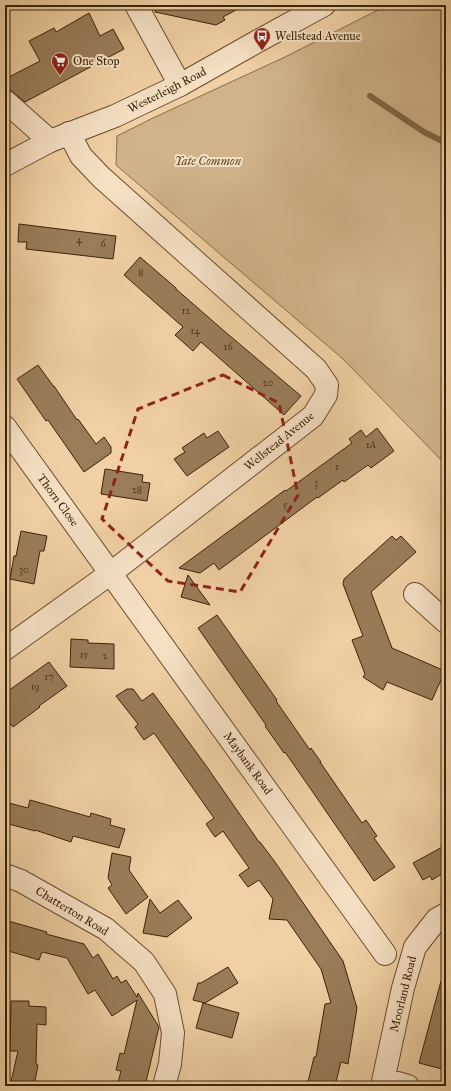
<svg xmlns="http://www.w3.org/2000/svg" width="451" height="1091" viewBox="0 0 451 1091" font-family="'IM FELL Great Primer',serif">
<style>
.green{fill:#d1b389;stroke:#866b48}
.lines{fill:none;stroke-linecap:round;stroke-linejoin:round}
.stream{stroke:#826744;stroke-width:6}
.building{fill:#997d58;stroke:#3a2306}
.minor-casing{stroke:#684e2e;stroke-width:24}
.tertiary-casing{stroke:#684e2e;stroke-width:24}
.minor{stroke:#f5e0c4;stroke-width:22}
.tertiary{stroke:#f5e0c4;stroke-width:22}
.marked{fill:none;stroke:#8f2418;stroke-width:3;stroke-dasharray:8 5;stroke-linejoin:round}
.labels{text-anchor:middle;dominant-baseline:central;stroke-width:4;stroke-linejoin:round;paint-order:stroke}
.number-label{font-size:10px;fill:#523a1a}
.poi-label{font-size:12px;fill:#3a2306;stroke:#f5e0c4;text-anchor:start}
.street-label{font-size:12px;fill:#3a2306;stroke:#f5e0c4}
.park-label{font-size:12px;font-style:italic;fill:#604727;stroke:#f5e0c4}
</style>
<rect width="100%" height="100%" fill="#f0d0a4"/>
<filter id="stains"><feTurbulence type="fractalNoise" baseFrequency=".005" numOctaves="4"/><feColorMatrix values="0 0 0 0 .2 0 0 0 0 .09 0 0 0 0 .02 0 0 0 .5 -.17"/></filter>
<radialGradient id="worn" r=".72"><stop offset=".6" stop-color="#630" stop-opacity="0"/><stop offset="1" stop-color="#630" stop-opacity=".3"/></radialGradient>
<!-- green -->
<path class="green" d="M388,5H446V465L343,359L116,165L117,136L153,118L285,57Z"/>
<g class="lines">
<!-- stream -->
<path class="stream" d="M370,96L424,132L446,143"/>
</g>
<!-- building -->
<path class="building" d="M156,5H245L223,17L225,20L216,25L155,12Z
M89,13L100,36L113,29L124,49L25,102L13,92L8,89L5,84V79L40,61L29,41L54,28L56,32Z
M19,224L116,236L113,259L26,249L27,242H18Z
M140,257L176,288V289L223,330L301,396L284,415L201,342L193,351L175,335L183,327L124,275Z
M38,365L54,387V386L77,420L78,419L96,444L104,437L111,447V453L84,472L48,420L46,421L17,379Z
M377,428L394,451L371,468L368,465L344,482L343,480L318,498L317,497L219,570L214,563L200,573L179,568L285,490L286,491L352,443L349,439L361,430L366,437Z
M218,431L229,447L187,476L174,459L185,452L182,448L204,433L207,438Z
M105,469L143,475L142,482L150,483L147,501L101,494Z
M21,531L47,536L44,551H40L34,584L10,579L14,556H16Z
M392,536L396,540L401,536L416,552L371,592L392,648L445,671L432,700L387,682L383,690L363,677L365,674L352,640L363,636L343,584L344,579Z
M188,575L210,605L181,597Z
M217,615L277,700L276,701L310,750L311,748L321,762H320L362,823L366,820L377,836L374,838L395,867L374,881L301,775L285,752L284,753L265,726L266,725L198,628Z
M71,639L88,640V643L114,644V669L70,667Z
M49,662L67,686L39,706L40,707L13,727L5,717V693Z
M127,689H133L142,701L153,693L207,767L259,842H260L275,862L343,961L357,1008L348,1064L341,1062L335,1086H307L314,1057H316L325,1004L331,1003L321,969L287,920L269,919L273,899L259,880L248,887L239,875L249,868L223,831L215,837L206,824L214,818L154,733L144,740L135,727L138,724L116,696Z
M30,800L90,817L91,813L111,819L110,825L125,829L119,848L73,836L71,842L35,830V831L5,823V802L28,808Z
M446,845V871L432,880L430,876L423,880L413,863Z
M112,853L131,857L129,870L148,897L126,914L108,888L112,885L108,878Z
M150,899L160,913L178,900L192,918L167,937L143,933Z
M5,920L47,932L46,934L84,944L93,958L98,954L113,979L117,976L121,983L126,980L137,997L138,993L159,1027L145,1086H117L121,1071L116,1070L120,1053L124,1054L137,1000L112,1016L95,990L88,994L67,958L42,952L39,960L5,950Z
M228,967L238,983L205,1003L193,1000L198,983H201Z
M441,981L446,982V1070L419,1063Z
M11,1001H29V1006L46,1007V1025L37,1024L36,1064L38,1065L34,1086H10L18,1051H10Z
M203,1003L239,1013L232,1038L196,1028Z"/>
<g class="lines">
<!-- minor casing -->
<g class="minor-casing">
<path id="minor" d="M136,5L180,85
M5,101L50,141
M5,427L385,954
M415,594L446,622
M5,649L111,573L313,416L326,395L327,385L316,369L101,177L81,156L69,133
M5,875L21,881L106,929L144,962L165,994L173,1033L170,1064L164,1086
M384,1079L408,1086
M382,1086L403,988L415,947L437,919L446,914"/>
</g>
<!-- tertiary casing -->
<g class="tertiary-casing">
<path id="tertiary" d="M5,165L50,141L115,116L180,85L258,41L324,5"/>
</g>
<!-- minor -->
<use href="#minor" class="minor"/>
<!-- tertiary -->
<use href="#tertiary" class="tertiary"/>
</g>
<!-- marked area -->
<path class="marked" d="M223,375L279,403L298,495L240,592L168,581L102,519L138,409Z"/>
<!-- icons -->
<defs>
<g id="bus-pin" transform="scale(0.9)"><path d="M0 17L-7.5 6A9.5 9.5 0 1 1 7.5 6Z" fill="#8f2418" stroke="#f5e0c4"/><path d="M-5-6H5V4H4V6H2V4H-2V6H-4V4H-5ZM-3.5-4V0h7V-4ZM-3.5 1.2v1.5H-2V1.2ZM2 1.2v1.5H3.5V1.2Z" fill="#fff"/></g>
<g id="supermarket-pin" transform="scale(0.9)"><path d="M0 17L-7.5 6A9.5 9.5 0 1 1 7.5 6Z" fill="#8f2418" stroke="#f5e0c4"/><path d="M-6-5.5h2.5l.6 2H6L4.5 2H-2.5L-4.4-4H-6ZM-1.5 3.2a1.3 1.3 0 1 0 .1 0ZM3 3.2a1.3 1.3 0 1 0 .1 0Z" fill="#fff"/></g>
</defs>
<g fill-rule="evenodd">
<use href="#bus-pin" x="262" y="36"/>
<use href="#supermarket-pin" x="60" y="61"/>
</g>
<g class="labels">
<!-- number labels -->
<g class="number-label">
<text x="79" y="240">4</text>
<text x="103" y="244">6</text>
<text x="141" y="273">8</text>
<text x="186" y="311">12</text>
<text x="195" y="331">14</text>
<text x="228" y="347">16</text>
<text x="268" y="383">20</text>
<text x="371" y="445">1A</text>
<text x="337" y="467">1</text>
<text x="316" y="483">3</text>
<text x="137" y="490">28</text>
<text x="285" y="505">5</text>
<text x="24" y="570">30</text>
<text x="84" y="655">15</text>
<text x="105" y="656">2</text>
<text x="49" y="677">17</text>
<text x="35" y="687">19</text>
</g>
<!-- poi labels -->
<g class="poi-label">
<text x="275" y="36">Wellstead Avenue</text>
<text x="73" y="61">One Stop</text>
</g>
<!-- street labels -->
<g class="street-label">
<text transform="translate(167 90) rotate(-27)">Westerleigh Road</text>
<text transform="translate(279 441) rotate(-39)">Wellstead Avenue</text>
<text transform="translate(58 500) rotate(54)">Thorn Close</text>
<text transform="translate(248 763) rotate(54)">Maybank Road</text>
<text transform="translate(72 911) rotate(31)">Chatterton Road</text>
<text transform="translate(403 994) rotate(-76)">Moorland Road</text>
</g>
<!-- park labels -->
<g class="park-label">
<text x="208" y="161">Yate Common</text>
</g>
</g>
<!-- margin -->
<rect width="451" height="1091" fill="none" stroke="#f0d0a4" stroke-width="20"/>
<rect x="6" y="6" width="439" height="1079" fill="none" stroke="#3a2306" stroke-width="2"/>
<rect x="10" y="10" width="431" height="1071" fill="none" stroke="#3a2306"/>
<rect width="100%" height="100%" filter="url(#stains)"/>
<rect width="100%" height="100%" fill="url(#worn)"/>
</svg>
